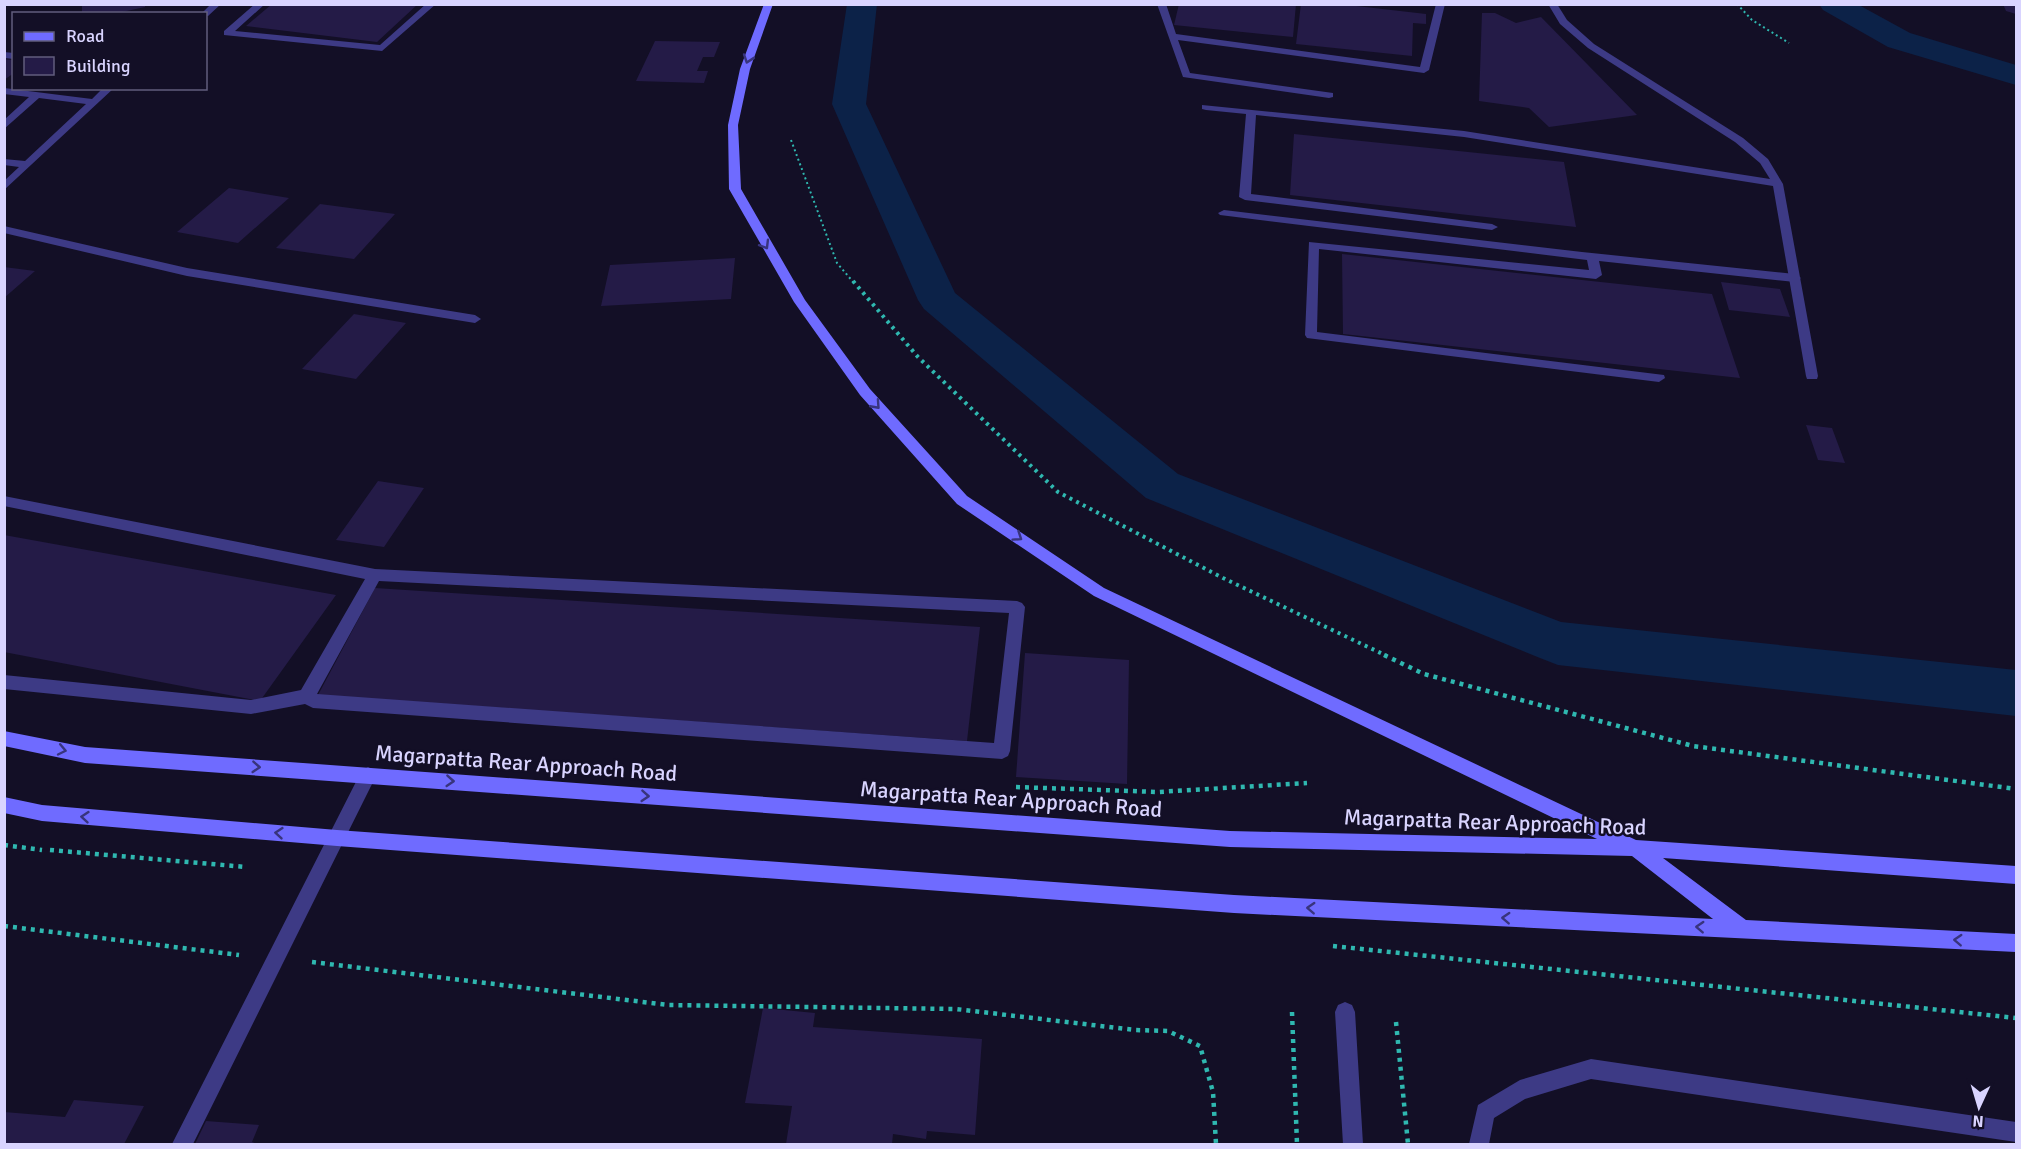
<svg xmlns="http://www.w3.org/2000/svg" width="2021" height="1149" viewBox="0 0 2021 1149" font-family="Signika,sans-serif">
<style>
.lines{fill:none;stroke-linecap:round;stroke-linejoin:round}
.canal{fill:#0c2248;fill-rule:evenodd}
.building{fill:#241b47}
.path-far2{stroke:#2fb8b0;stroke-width:2;stroke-dasharray:2 3;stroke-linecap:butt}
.path-far1{stroke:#2fb8b0;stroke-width:4;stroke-dasharray:3 4.5;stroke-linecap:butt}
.path{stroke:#2fb8b0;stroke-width:4.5;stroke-dasharray:4 5;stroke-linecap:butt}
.lane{fill:#3d3a85;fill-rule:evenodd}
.street{fill:#3d3a85;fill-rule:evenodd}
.secondary{fill:#6f6bff;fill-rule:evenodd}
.oneway{stroke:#38347d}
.labels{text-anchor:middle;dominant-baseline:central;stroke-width:5;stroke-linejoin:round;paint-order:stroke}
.street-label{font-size:22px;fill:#d9d4ff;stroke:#130f26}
</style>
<rect width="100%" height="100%" fill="#130f26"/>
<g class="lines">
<!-- canal -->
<path class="canal" d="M847,4H877L866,104L955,293L1178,474L1561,622L2016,670V716L1558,665L1540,658L1146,498L924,309L918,300L832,104Z
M1819,4H1857L1910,33L2016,65V85L1888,47L1823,10Z"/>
</g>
<!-- building -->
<path class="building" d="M82,4H145V7L113,14H82Z
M272,4H418L377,42L246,26Z
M1179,4H1296L1293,37L1174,25Z
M1301,4H1339L1426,14V24L1413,23L1412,56L1296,44Z
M2003,4H2016V14L2006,11Z
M1482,13H1495L1516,23L1541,17L1637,115L1549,127L1529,108L1479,101Z
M655,41L720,42L714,57H703L697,71H708L704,83L636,81Z
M4,59L14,60V73L4,80Z
M1294,134L1564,162L1576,227L1290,195Z
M229,188L289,198L238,243L177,232Z
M320,204L395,214L354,259L276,248Z
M1342,254L1712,294L1740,378L1343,334Z
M735,258L731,299L601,306L610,265Z
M4,267L35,271L4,298Z
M1721,282L1780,289L1790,317L1729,310Z
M354,314L406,323L356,379L302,369Z
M1806,425L1832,428L1845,463L1818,460Z
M378,481L424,488L384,547L336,540Z
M4,535L336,595L260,701L4,652Z
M375,588L980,627L967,741L318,695Z
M1025,653L1129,660L1127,784L1016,777Z
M763,1008L815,1013L813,1027L982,1039L975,1135L927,1131L926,1139L893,1134L892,1144H786L792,1106L745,1103Z
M74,1100L144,1106L124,1144H4V1112L65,1117Z
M206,1121L259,1125L252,1142L257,1144H195Z"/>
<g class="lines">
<!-- path-far2 -->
<path class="path-far2" d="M1737,4L1752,20L1789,43
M791,140L837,263L854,283"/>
<!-- path-far1 -->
<path class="path-far1" d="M853,281L918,357L1058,492L1223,578L1387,656"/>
<!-- path -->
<path class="path" d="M1384,655L1424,674L1693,746L2016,789
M1016,787L1158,792L1307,783
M4,845L42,850
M50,850L246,867
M4,926L239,955
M1333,946L2016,1018
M312,962L668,1005L956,1009L1135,1030L1168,1031L1200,1046L1213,1092L1216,1144
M1292,1012L1297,1144
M1396,1022L1408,1144"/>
<!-- lane -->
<path class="lane" d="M1224,210L1582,252L1795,274L1801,278L1795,282L1599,261L1602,275L1596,279L1319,249L1317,332L1664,375L1665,378L1659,382L1307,338L1305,335L1309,242L1589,270L1587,260L1220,215L1218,213Z
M4,496L375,569L1017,601L1022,603L1025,607L1010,751L1008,756L1002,759L313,708L305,704L251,714L4,689V675L251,700L301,690L365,579L4,506ZM379,581L1009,613L994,743L317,694Z
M368,767L374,770L377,775L374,780L193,1144H172L362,770Z"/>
<!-- street -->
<path class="street" d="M211,4H221L208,16L201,14Z
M255,4H265L235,31L380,45L426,4H436L382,51L224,35V31Z
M1157,4H1166L1176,34L1420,67L1436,4H1445L1429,70L1424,73L1178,40L1190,73L1333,93V97L1329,98L1183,77Z
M1548,4H1557L1567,20L1594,44L1743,138L1768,159L1783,184L1818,376L1817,379H1807L1806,376L1773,186L1464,137L1256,115L1251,194L1492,224L1498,227L1492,230L1245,200L1239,197L1246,114L1206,110L1202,109V105L1464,131L1770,179L1760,163L1735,142L1588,48L1560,24Z
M4,52L14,53V59L4,58Z
M4,88L92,99L103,88H114L4,190V181L19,167L4,165V159L25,161L86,104L39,98L4,129V120L29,97L4,94Z
M4,226L187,268L475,315L481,319L475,323L187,276L4,233Z
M1345,1002L1352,1005L1355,1012L1363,1144H1343L1335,1012L1338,1005Z
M1591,1059L2016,1122V1142L1591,1079L1525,1099L1494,1118L1489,1144H1469L1478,1105L1520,1080Z"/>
<!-- secondary -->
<path class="secondary" d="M764,4H773L750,69L738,125L741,189L805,300L870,389L967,496L1104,588L1636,840L2016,866V884L1663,858L1746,920L2016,934V952L1234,913L337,846L42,821L4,813V797L42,805L337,830L1234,895L1713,919L1632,856L1230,847L85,763L4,746V731L85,747L1230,831L1597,839L1094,596L957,504L860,395L794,302L729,189L728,125L740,69Z"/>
</g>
<!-- one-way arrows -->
<defs><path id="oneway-chevron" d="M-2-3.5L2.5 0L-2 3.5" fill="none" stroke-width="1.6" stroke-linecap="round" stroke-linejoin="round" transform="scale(1.5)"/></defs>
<g class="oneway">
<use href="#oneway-chevron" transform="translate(748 59) rotate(109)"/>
<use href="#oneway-chevron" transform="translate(765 245) rotate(59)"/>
<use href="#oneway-chevron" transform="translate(876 405) rotate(48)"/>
<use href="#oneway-chevron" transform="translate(1018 537) rotate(34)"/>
<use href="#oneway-chevron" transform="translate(62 750) rotate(12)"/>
<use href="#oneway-chevron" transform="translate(256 767) rotate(4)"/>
<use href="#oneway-chevron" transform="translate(450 781) rotate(4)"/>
<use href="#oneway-chevron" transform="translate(645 796) rotate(4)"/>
<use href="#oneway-chevron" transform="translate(85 817) rotate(-175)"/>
<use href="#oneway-chevron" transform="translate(279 833) rotate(-175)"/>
<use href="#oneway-chevron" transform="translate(1311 908) rotate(-177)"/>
<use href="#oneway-chevron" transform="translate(1506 918) rotate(-177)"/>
<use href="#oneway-chevron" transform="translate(1700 927) rotate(-177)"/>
<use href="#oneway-chevron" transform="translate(1958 940) rotate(-177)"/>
</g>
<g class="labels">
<!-- street labels -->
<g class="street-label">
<text transform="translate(526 763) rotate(4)">Magarpatta Rear Approach Road</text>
<text transform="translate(1011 799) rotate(4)">Magarpatta Rear Approach Road</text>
<text transform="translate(1495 822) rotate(2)">Magarpatta Rear Approach Road</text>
</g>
</g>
<!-- border -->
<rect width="2021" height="1149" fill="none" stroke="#d9d4ff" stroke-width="12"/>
<!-- legend -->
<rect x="12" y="12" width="195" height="78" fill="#130f26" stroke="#625e7d" stroke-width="1.5"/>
<rect x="24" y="32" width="30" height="9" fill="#6f6bff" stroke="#625e7d" stroke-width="1.5"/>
<text x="66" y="42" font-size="18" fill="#d9d4ff">Road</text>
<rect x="24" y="57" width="30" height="18" fill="#241b47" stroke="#625e7d" stroke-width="1.5"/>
<text x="66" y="72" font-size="18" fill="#d9d4ff">Building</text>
<!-- north arrow -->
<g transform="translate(1979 1107) rotate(184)" stroke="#130f26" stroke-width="4.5" paint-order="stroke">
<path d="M0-4.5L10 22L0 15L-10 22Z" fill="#d9d4ff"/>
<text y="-9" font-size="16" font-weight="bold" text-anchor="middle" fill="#d9d4ff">N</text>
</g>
</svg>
